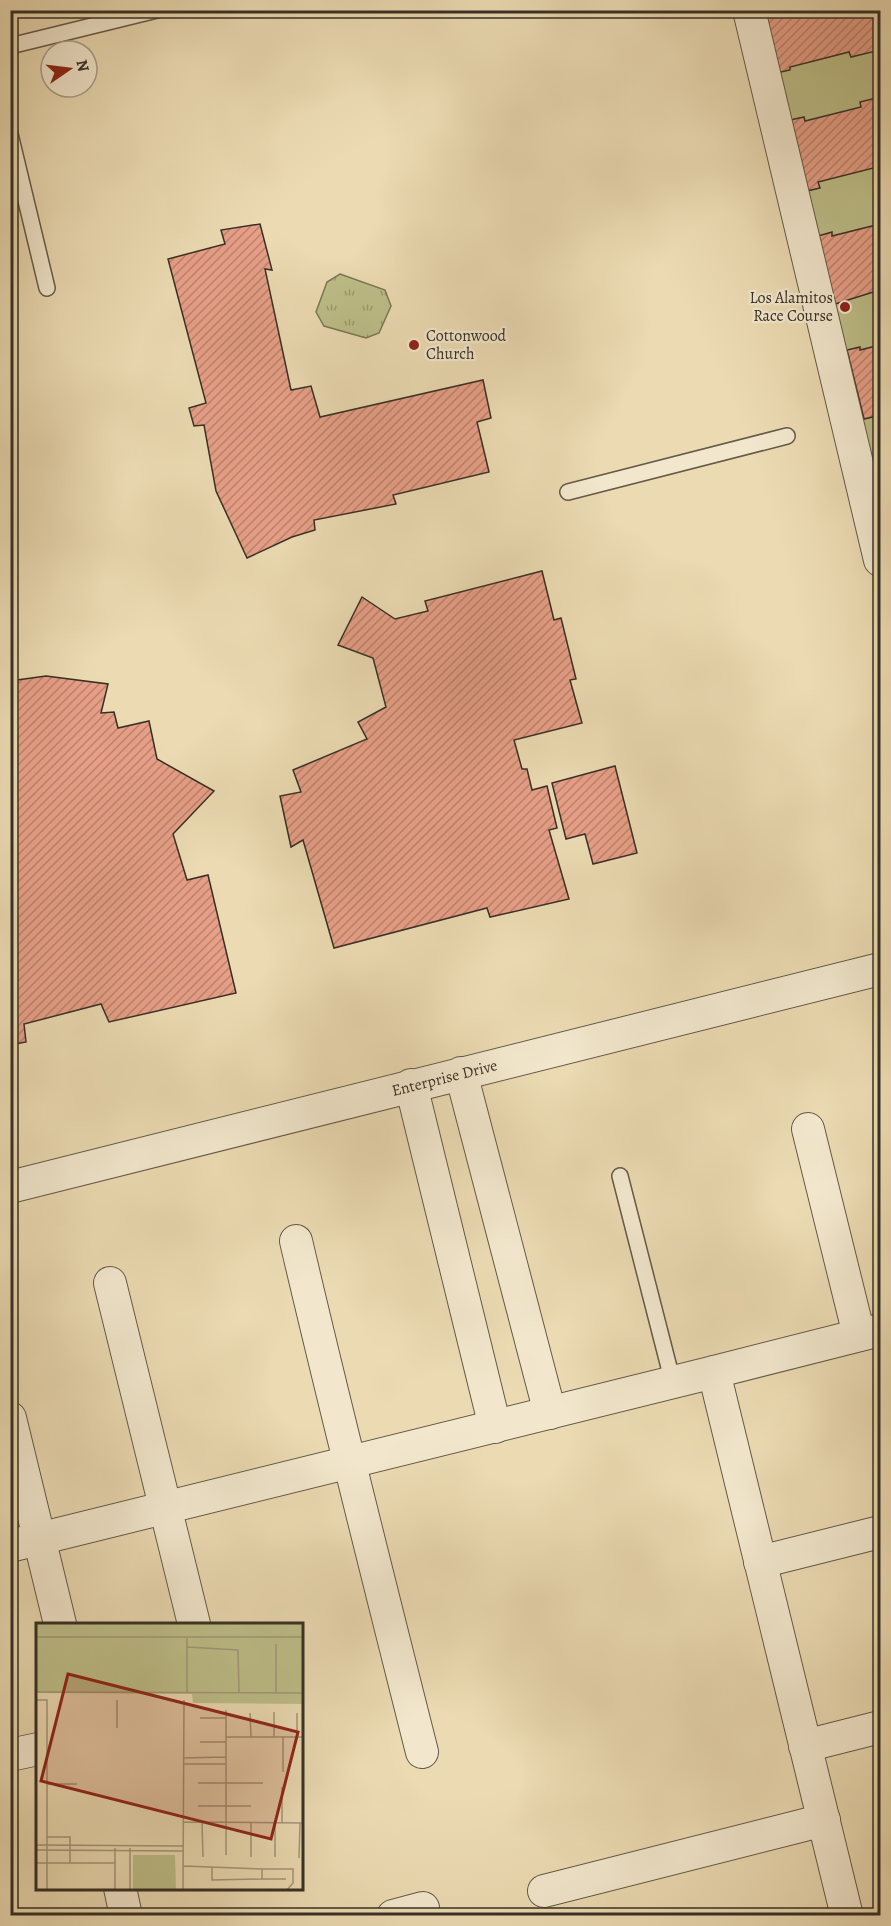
<svg xmlns="http://www.w3.org/2000/svg" width="891" height="1926" viewBox="0 0 891 1926" font-family="Alegreya,serif">
<style>
.grass{fill:url(#grass-tufts);stroke:#7a7756;stroke-width:1.5}
.pitch{fill:#bdbe88;stroke:#7a7756;stroke-width:1.5}
.building{fill:url(#building-hatch);stroke:#383025;stroke-width:1.5}
.lines{fill:none;stroke-linecap:round;stroke-linejoin:round}
.service-casing{stroke:#655a48;stroke-width:18}
.minor-casing{stroke:#655a48;stroke-width:34}
.service{stroke:#f2e7cd;stroke-width:15}
.minor{stroke:#f2e7cd;stroke-width:32}
.poi-dot{fill:#8f2418;stroke:#f2e7cd;stroke-width:2}
.labels{text-anchor:middle;dominant-baseline:central;stroke-width:4.5;stroke-linejoin:round;paint-order:stroke}
.poi-label{font-size:16px;fill:#383025;stroke:#f2e7cd;text-anchor:end}
.street-label{font-size:16px;fill:#383025;stroke:#f2e7cd}
.inset-road{fill:none;stroke:#a3967a;stroke-width:1.5}
.view{fill:#8f2418;fill-opacity:0.15;stroke:#8f2418;stroke-width:3}
.inset-edge{fill:none;stroke:#383025;stroke-width:3}
</style>
<defs>
<pattern id="grass-tufts" width="24" height="20" patternUnits="userSpaceOnUse" patternTransform="scale(1.5)"><rect width="24" height="20" fill="#bdbe88"/><path d="M3 7l-1-3M5 7V3M7 7l1-3M15 17l-1-3M17 17v-4M19 17l1-3" fill="none" stroke="#9b9b6f"/></pattern>
<pattern id="building-hatch" width="6" height="6" patternUnits="userSpaceOnUse" patternTransform="scale(1.5)"><rect width="6" height="6" fill="#e79f87"/><path d="M-1 1l2-2M0 6l6-6M5 7l2-2" fill="none" stroke="#bc826e"/></pattern>
</defs>
<rect width="100%" height="100%" fill="#ebdab2"/>
<filter id="stains"><feTurbulence type="fractalNoise" baseFrequency=".00333" numOctaves="4"/><feColorMatrix values="0 0 0 0 .2 0 0 0 0 .09 0 0 0 0 .02 0 0 0 .5 -.17"/></filter>
<radialGradient id="worn" r=".72"><stop offset=".6" stop-color="#630" stop-opacity="0"/><stop offset="1" stop-color="#630" stop-opacity=".3"/></radialGradient>
<!-- grass -->
<path class="grass" d="M340,274L385,290L391,306L379,333L366,338L324,326L316,312L327,282Z"/>
<!-- pitch -->
<path class="pitch" d="M737,11H880V603Z"/>
<!-- building -->
<path class="building" d="M761,10H880V50L851,57L849,52L790,67V70L776,73Z
M880,97V172L877,167L818,182L820,188L807,191L790,120L804,117L805,121L861,107L860,102Z
M260,224L272,270L265,269L291,390L311,386L320,417L483,380L491,418L477,422L489,472L393,495L396,504L314,520L315,530L292,537L247,558L216,491L204,425L194,426L189,408L206,403L168,259L225,244L221,230Z
M880,224V290L835,304L818,236L832,232V236Z
M880,345V411L876,412L877,416L864,419L847,350L860,347V350Z
M880,465V488L875,467Z
M542,571L554,620L561,618L576,679L570,680L582,723L514,740L522,769H527L532,790L547,786L557,828L549,830L569,899L490,917L487,908L334,948L303,840L291,847L280,796L301,792L293,770L367,739L358,722L386,707L373,658L338,645L362,597L395,619L428,611L425,601Z
M46,676L108,684L101,713L114,712L118,728L149,721L157,759L214,791L173,834L187,880L208,875L236,993L109,1022L101,1004L24,1024L26,1042L10,1045V681Z
M615,766L637,853L593,864L585,834L566,839L552,783Z"/>
<g class="lines">
<!-- service casing -->
<g class="service-casing">
<path id="service" d="M10,46L157,10
M10,134L47,288
M568,492L787,436
M620,1176L673,1383"/>
</g>
<!-- minor casing -->
<g class="minor-casing">
<g id="minor">
<path d="M749,10L880,560"/>
<path d="M461,1073L550,1413"/>
<path d="M411,1085L495,1427"/>
<path d="M808,1129L859,1335"/>
<path id="s1" d="M10,1187L880,969"/>
<path d="M296,1241C336,1412 379,1582 422,1752"/>
<path d="M110,1283L194,1624"/>
<path d="M714,1372L880,1330"/>
<path d="M10,1418L60,1624"/>
<path d="M10,1546L714,1372L847,1916"/>
<path d="M760,1562L880,1532"/>
<path d="M805,1746L880,1727"/>
<path d="M10,1755L38,1749"/>
<path d="M120,1888L126,1916"/>
<path d="M544,1891L824,1820"/>
<path d="M393,1916L423,1908"/>
</g>
</g>
<!-- service -->
<use href="#service" class="service"/>
<!-- minor -->
<use href="#minor" class="minor"/>
</g>
<!-- markers -->
<g class="poi-dot">
<circle cx="845" cy="307" r="6"/>
<circle cx="414" cy="345" r="6"/>
</g>
<g class="labels">
<!-- poi labels -->
<g class="poi-label">
<text x="833" y="298">Los Alamitos<tspan x="833" dy="18">Race Course</tspan></text>
<text x="426" y="336" text-anchor="start">Cottonwood<tspan x="426" dy="18">Church</tspan></text>
</g>
<!-- street labels -->
<g class="street-label">
<text stroke="none"><textPath href="#s1" startOffset="448">Enterprise Drive</textPath></text>
</g>
</g>
<!-- overview -->
<g transform="translate(36 1623)">
<rect width="267" height="267" fill="#ebdab2"/>
<path d="M97,232H139L140,267H97Z" fill="#bdbe88"/>
<path d="M0,0H267V81L157,80L156,71L0,70Z" fill="#bdbe88"/>
<path class="inset-road" d="M0,14H267M151,15V69M240,21V70M151,24L202,27L203,70M0,69L267,70M0,77H11V267M81,77V105M190,87V114M238,89V114M214,90L215,114M261,90V114M164,95H190M247,114V149M164,119H190M147,135L190,134M147,141H190M162,160H227M11,161H41M162,183H215M147,199L267,200M166,199L167,234M246,200V164M11,214H34V240M0,222L147,223M0,227L147,228M190,232V114H267M215,234V200M239,234V200M263,235L264,200M0,240H79M147,243L226,246V256L176,257V245M226,246H257V260L251,267M226,256H250M79,267V225M94,267V225M147,267L148,77"/>
<path class="view" d="M32,51L262,109L235,216L5,158Z"/>
<rect width="267" height="267" class="inset-edge"/>
</g>
<!-- margin -->
<rect width="891" height="1926" fill="none" stroke="#ebdab2" stroke-width="36"/>
<rect x="12" y="12" width="867" height="1902" fill="none" stroke="#383025" stroke-width="3"/>
<rect x="18" y="18" width="855" height="1890" fill="none" stroke="#383025" stroke-width="1.5"/>
<!-- north arrow -->
<g transform="translate(69 69) rotate(76)"><circle r="28" fill="#f2e7cd" stroke="#a89e8a" stroke-width="1.5"/>
<path d="M0-4.5L10 22L0 15L-10 22Z" fill="#8f2418"/>
<text y="-9" font-size="16" font-weight="bold" text-anchor="middle" fill="#383025">N</text>
</g>
<rect width="100%" height="100%" filter="url(#stains)"/>
<rect width="100%" height="100%" fill="url(#worn)"/>
</svg>
